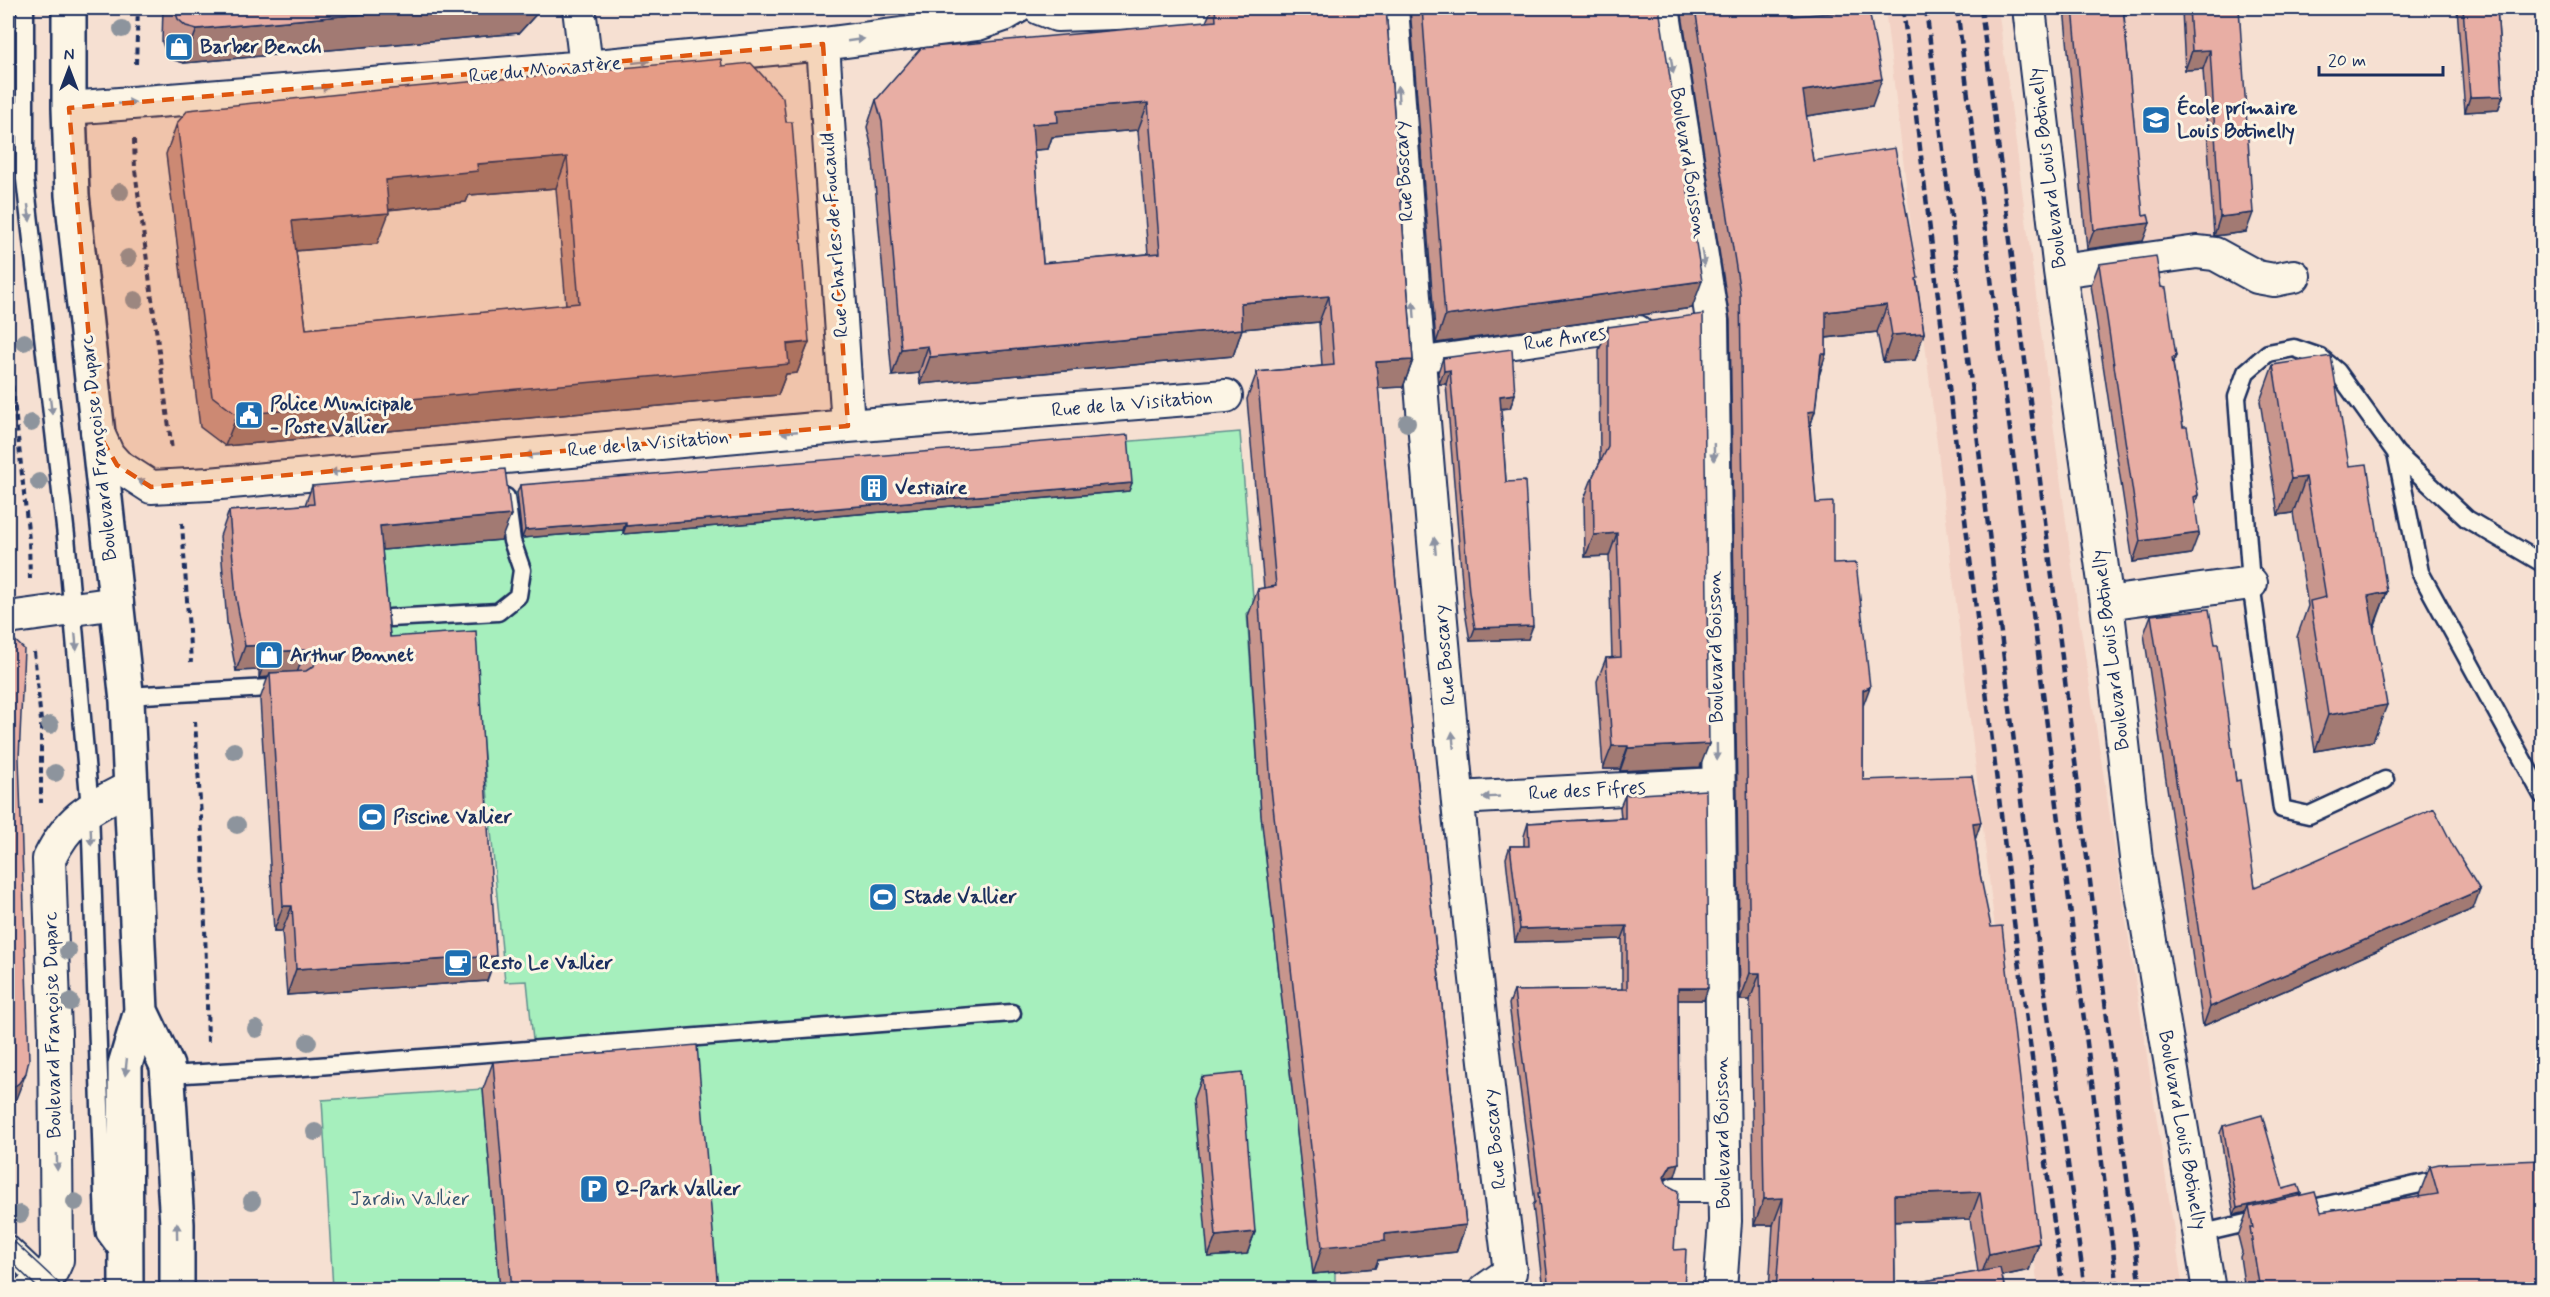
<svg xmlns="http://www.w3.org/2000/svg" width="2550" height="1297" viewBox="0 0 2550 1297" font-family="Mynerve,sans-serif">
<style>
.built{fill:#f2d1c4}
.green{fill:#a6efbd;stroke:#608f8e;stroke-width:1.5}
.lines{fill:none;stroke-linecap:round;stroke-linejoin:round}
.service-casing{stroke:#1b2f5e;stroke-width:21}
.pedestrian-casing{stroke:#1b2f5e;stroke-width:28}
.minor-casing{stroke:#1b2f5e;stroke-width:36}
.secondary-casing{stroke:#1b2f5e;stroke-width:38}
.path{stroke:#1b2f5e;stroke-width:4;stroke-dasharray:6 4.5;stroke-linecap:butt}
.service{stroke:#fcf5e5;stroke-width:16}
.pedestrian{stroke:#fcf5e5;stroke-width:24}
.minor{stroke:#fcf5e5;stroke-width:32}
.secondary{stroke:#fcf5e5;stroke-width:33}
.tram{stroke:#1b2f5e;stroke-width:1.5}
.rail{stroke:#1b2f5e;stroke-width:4.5;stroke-dasharray:9 4.5;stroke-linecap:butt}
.tree{fill:#8d949d}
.wall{fill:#c8968d;stroke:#1b2f5e;stroke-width:1.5;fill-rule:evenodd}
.shaded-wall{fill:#a27a73;stroke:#1b2f5e;stroke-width:1.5}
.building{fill:#e8aea4;stroke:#1b2f5e;stroke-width:1.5;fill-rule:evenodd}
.oneway{fill:#8c92a2}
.marked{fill:#de5710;fill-opacity:0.2;stroke:#de5710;stroke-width:4.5;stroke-dasharray:12 8;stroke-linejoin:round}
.labels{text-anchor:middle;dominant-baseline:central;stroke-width:6;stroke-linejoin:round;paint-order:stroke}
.poi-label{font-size:20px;font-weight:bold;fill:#1b2f5e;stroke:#fcf5e5;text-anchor:start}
.street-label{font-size:20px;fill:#1b2f5e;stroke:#fcf5e5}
.park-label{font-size:20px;fill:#375571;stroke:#fcf5e5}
</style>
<rect width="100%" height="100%" fill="#f6e0d2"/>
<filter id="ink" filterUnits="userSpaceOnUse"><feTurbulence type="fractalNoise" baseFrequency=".0167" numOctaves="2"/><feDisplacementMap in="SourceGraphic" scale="12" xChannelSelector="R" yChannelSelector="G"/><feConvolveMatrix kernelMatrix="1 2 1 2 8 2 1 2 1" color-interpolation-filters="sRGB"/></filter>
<g filter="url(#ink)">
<!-- built -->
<path class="built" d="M645,8H750L670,15H662Z
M1885,8H1998L2076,597L2183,1289H2038Z
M2064,8H2227L2246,232L2088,252Z"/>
<!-- green -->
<path class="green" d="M1240,432L1254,610L1247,613L1261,815L1313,1274L1335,1272V1289H706L536,1070L527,981L505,982L478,691L380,663L366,505Z
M483,1089L500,1289H333L322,1100Z"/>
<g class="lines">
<!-- service casing -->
<g class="service-casing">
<path id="service" d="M25,8V179L66,536L90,808L104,1225L105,1234L122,1257
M2396,453L2420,572L2542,795
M390,618L498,612L518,596L522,570L512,541L506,497
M126,696L286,687
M2385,780L2309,815L2282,809L2251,583L2237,397L2246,372L2268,353L2294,348L2320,357L2337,371L2396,453L2467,519L2542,563
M168,1075L291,1068L1012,1013
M2300,1211L2429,1182H2445
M2199,1234L2263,1219"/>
</g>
<!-- pedestrian casing -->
<g class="pedestrian-casing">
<path id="pedestrian" d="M1418,360L1639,328
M1674,1190H1724
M8,1248L44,1282"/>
</g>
<!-- minor casing -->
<g class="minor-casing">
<path id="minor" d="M579,8L586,67
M1039,8L1057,15L1200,10
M1392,8C1423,429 1457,852 1510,1272L1485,1290
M1663,8L1712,320L1725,1221L1720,1290
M2029,8L2060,271L2107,603L2136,858L2209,1290
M823,44L848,426
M69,108L586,67L823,44L978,24L1004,15L1016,8
M2060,271L2197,252L2215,254L2257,277L2274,280L2294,276
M97,431L108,455L117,465L151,487L209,484L848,426L1226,396
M2107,603L2251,583
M8,618L117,603
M1458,798L1717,784
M29,1290C45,1284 51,1275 57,1260L55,1035L49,859C70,816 90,808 131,787"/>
</g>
<!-- secondary casing -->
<g class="secondary-casing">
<path id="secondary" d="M69,8V108L72,195L127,701L141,1011L125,1065L126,1290
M141,1011L167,1066L177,1224V1290"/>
</g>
<!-- path -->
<path class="path" d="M136,64L138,8
M134,139L135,170L172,450
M8,344L29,540L30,579
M182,523L191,662
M34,652L41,721V803
M195,721L203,849L208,1043"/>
<!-- service -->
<use href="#service" class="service"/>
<!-- pedestrian -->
<use href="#pedestrian" class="pedestrian"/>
<!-- minor -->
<use href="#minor" class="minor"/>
<!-- secondary -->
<use href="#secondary" class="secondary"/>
<!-- tram -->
<path class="tram" d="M8,1236L66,1290
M8,1259L40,1290"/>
<!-- rail -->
<path class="rail" d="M1903,8L2016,938L2063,1290
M1926,8L2037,934L2085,1290
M1957,8L2118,1290
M1981,8L2141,1290"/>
</g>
<!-- trees -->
<g class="tree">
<circle cx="122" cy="29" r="9"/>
<circle cx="120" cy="192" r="9"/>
<circle cx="128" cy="258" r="9"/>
<circle cx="135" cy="300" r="9"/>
<circle cx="24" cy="342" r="9"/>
<circle cx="31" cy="423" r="9"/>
<circle cx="1407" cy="423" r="9"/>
<circle cx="39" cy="482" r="9"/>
<circle cx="50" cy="725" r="9"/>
<circle cx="234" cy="751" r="9"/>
<circle cx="55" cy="773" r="9"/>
<circle cx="237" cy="825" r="9"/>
<circle cx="68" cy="951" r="9"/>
<circle cx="70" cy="1002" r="9"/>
<circle cx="256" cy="1029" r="9"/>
<circle cx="308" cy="1042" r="9"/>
<circle cx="315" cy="1132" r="9"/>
<circle cx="252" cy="1201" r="9"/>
<circle cx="75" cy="1202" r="9"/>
<circle cx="20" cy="1214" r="9"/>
</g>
<!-- wall -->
<path class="wall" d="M163,8H541L540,10L519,33L184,63L174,60L166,53L162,42Z
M1212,8H1386L1413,360L1403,387L1378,388L1395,574L1466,1225L1456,1252L1378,1260L1375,1268L1313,1274L1261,815L1248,616L1258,589L1264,588L1247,399L1257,372L1322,366L1319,322L1242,329L1233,356L920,384L919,373L892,376L872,149L867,127L876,100L1206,22ZM1138,130L1148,254L1043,263L1034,150L1048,149L1052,137Z
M1410,8H1659L1692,308L1436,343Z
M1681,8H1792L1793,16L1872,106L1806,116L1813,161L1917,282L1924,333L1915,360L1883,362L1877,332L1826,338V354L1819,376L1815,411L1810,427L1816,503L1833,564L1863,707V780L1981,822L1975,839L1980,874L2039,1243L2029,1270L2002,1276L2005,1290H1769L1773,1225H1754L1750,1000H1740L1730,320ZM1970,1219L1978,1272L1895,1286L1894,1222Z
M2064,8H2239L2246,232L2214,236L2203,69L2185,70L2182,10L2124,14L2143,241L2087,249Z
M2457,8H2497L2503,96L2498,110L2465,112Z
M722,66L809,342L797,373L786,374L778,395L225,446L200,427L166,154L177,123ZM556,188L566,305L306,329L296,251L377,244L388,210L466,202L469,195Z
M2099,264L2161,287L2176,356L2173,363L2183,427L2198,495L2195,504L2191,554L2133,562L2091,285Z
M1608,327L1700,767L1620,771V769H1603L1597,681L1606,658H1612L1609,556L1585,557L1584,499L1593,476L1600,462L1599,350Z
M1443,358L1515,394L1510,408L1501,409L1506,482L1528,639L1470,641L1464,606L1446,384H1439L1438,372Z
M2273,365L2349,466L2387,592L2374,628L2373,741L2315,751L2297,637L2308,606L2293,513L2278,515L2260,401Z
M520,485L1129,491L623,534V530L522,538L517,493Z
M312,486L501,540L382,550L390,637L487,981L287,995L282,931H274L260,699L268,677L259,678V670L236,671L227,623L220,536L229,511L305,505Z
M2151,615L2215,644L2236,781L2255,887L2473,909L2203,1026L2144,634Z
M2542,679V702L2537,692Z
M1625,795L1704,1000H1678L1675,1176L1666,1178L1665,1180L1674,1250L1684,1290H1543L1533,1205L1535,1202L1509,1004L1514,991L1622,989V939L1515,942L1506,858L1510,846H1524V836L1528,823L1621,818L1620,807Z
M493,1062L718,1290H500L483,1089Z
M1202,1077L1255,1232L1247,1254L1208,1257L1194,1098Z
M2223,1126L2283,1189L2300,1195L2321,1212L2420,1197L2419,1195L2430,1166L2542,1290H2245L2240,1257L2242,1252L2238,1236L2247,1212L2234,1215L2220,1133Z"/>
<!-- shaded-wall -->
<path class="shaded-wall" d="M431,8H541L540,10L519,33L184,63L197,29Z
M2118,8H2183L2182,10L2115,14Z
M2210,50L2203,69L2185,70L2192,51Z
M1882,79L1872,106L1793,118L1803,91Z
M2503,96L2498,110L2465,112L2470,97Z
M1148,103L1138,130L1052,137L1048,149L1022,151L1032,124L1057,110Z
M567,157L556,188L469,195L466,202L375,211L386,180L477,164Z
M389,213L377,244L281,252L292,221Z
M2253,213L2246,232L2214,236L2220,217Z
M2150,223L2143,241L2087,249L2094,230Z
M1702,281L1692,308L1436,343L1445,316Z
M1329,296L1319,322L1231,330L1241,303Z
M1887,305L1877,332L1816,339L1826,312Z
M1242,329L1233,356L920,384L930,357Z
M1924,333L1915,360L1883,362L1892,335Z
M809,342L797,373L786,374L778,395L225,446L237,415Z
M928,346L919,373L892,376L901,349Z
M1821,354H1826L1817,381Z
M1413,360L1403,387L1366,389L1376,362Z
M1450,370L1446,384H1439L1444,371Z
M1515,394L1510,408L1495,409L1500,396Z
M1815,411L1806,438L1808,412Z
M2306,477L2293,513L2278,515L2291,479Z
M1132,483L1129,491L623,534L626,526Z
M511,515L501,540L370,551L380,526Z
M626,522L623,530L522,538L525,530Z
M1617,533L1609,556L1585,557L1594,535Z
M2199,533L2191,554L2133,562L2140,541Z
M2387,592L2373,628L2368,596Z
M1533,626L1528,639L1470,641L1475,628Z
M268,645L259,670L236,671L245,646Z
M305,650L296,676L270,673L268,677L259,678L268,652Z
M1870,687L1860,714L1863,690Z
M2387,705L2373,741L2315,751L2328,715Z
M1709,744L1700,767L1620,771L1628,748Z
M1612,746H1628L1620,769H1603Z
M1981,822L1972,849L1973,823Z
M2480,890L2473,909L2203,1026L2210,1007Z
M283,906H292L282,931H274Z
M1627,926L1622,939L1515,942L1520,929Z
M496,956L487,981L287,995L296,969Z
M1750,973H1760L1750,1000H1740Z
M1678,988H1708L1704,1000H1673Z
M26,1073L16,1099L8,1111V1091Z
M1679,1163L1675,1176L1666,1178L1660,1189L1664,1177L1671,1165Z
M1980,1192L1970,1219L1884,1222L1894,1195Z
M2301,1193L2298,1201L2249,1207L2247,1212L2234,1215L2237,1208Z
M1783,1198L1773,1225H1754L1764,1199Z
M1466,1225L1456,1252L1378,1260L1375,1268L1313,1274L1322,1247L1385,1234Z
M1255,1232L1247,1254L1208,1257L1216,1236Z
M2039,1243L2029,1270L1979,1281L1989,1254Z"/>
<!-- building -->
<path class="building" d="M174,8H431L197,29L186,26L178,19Z
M1215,8H1386L1413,360L1376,362L1395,574L1466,1225L1385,1234V1241L1322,1247L1271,788L1258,589L1276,586L1257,372L1334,365L1329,296L1241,303L1242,329L930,357L928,346L901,349L882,122L876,100L921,48L1216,21ZM1148,103L1160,253L1043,263L1032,124L1058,122L1057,110Z
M1422,8H1659L1702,281L1445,316Z
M1695,8H1792L1793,16L1869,10L1882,79L1803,91L1813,161L1895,148L1918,278L1916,279L1924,333L1892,335L1887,305L1826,312V354H1821L1815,411L1808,412L1816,503L1833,502V564L1856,563L1870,687L1863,690V780L1972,776L1981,822L1973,823L1980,874L1991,927L2002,926L2039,1243L1989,1254L1980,1192L1894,1195L1895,1286L2000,1268L2005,1290H1776L1783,1198L1764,1199L1760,973H1750L1740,293Z
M2073,8H2123L2143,215L2148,214L2150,223L2094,230Z
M2189,8H2239L2253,213L2220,217L2210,50L2192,51Z
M2463,8H2497L2503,96L2470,97Z
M721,59L722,66L751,63L783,98L786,122H792L809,342L787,344L789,364L237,415L212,396L177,123L188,110L359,92ZM567,157L579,303L306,329L292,221L389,213L386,180L478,171L477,164Z
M2156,256L2161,287L2166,288L2176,356L2172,358L2183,427H2187L2198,495L2194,497L2199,533L2140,541L2099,264Z
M1703,314L1709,744L1628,748V746H1612L1606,658L1621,657L1617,533L1594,535L1593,476L1608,447V327Z
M1512,349L1515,394L1500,396L1506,482L1525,481L1533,626L1475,628L1469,592L1450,370L1444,371L1443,358Z
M2331,356L2349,466L2367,464L2387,592L2368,596L2387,705L2328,715L2310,601L2326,597L2306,477L2291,479L2273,365Z
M1128,435L1132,483L626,526V522L525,530L520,485Z
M505,469L511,515L380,526L390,637L476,631L496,956L296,969L292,906H283L270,673L306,671L314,666L316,660L310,652L305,650L268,652V645L245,646L236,598L229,511L314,504L312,486Z
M2209,609L2215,644H2218L2236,781L2240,780L2255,887L2434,808L2453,846L2480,890L2210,1007L2151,615Z
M8,634L24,649L19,758L29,1060L26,1073L19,1083L8,1091Z
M1706,790L1708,988H1678L1679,1163L1671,1165L1664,1177L1667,1185L1678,1191L1674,1250L1686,1249L1684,1290H1549L1538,1193H1540L1514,991L1627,989V926L1520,929L1510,846H1529L1528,823L1625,818V795Z
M697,1045L718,1290H512L493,1062Z
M1242,1073L1255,1232L1216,1236L1202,1077Z
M2262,1115L2283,1189L2298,1185L2301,1193L2237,1208L2223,1126Z
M2542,1160V1290H2260L2250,1228H2253L2249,1207L2315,1192L2321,1212L2438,1194L2430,1166L2439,1164Z"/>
<!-- one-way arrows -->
<defs><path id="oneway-solid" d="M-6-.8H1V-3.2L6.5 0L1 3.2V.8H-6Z" transform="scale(1.5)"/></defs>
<g class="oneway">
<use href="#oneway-solid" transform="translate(856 40) rotate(-8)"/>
<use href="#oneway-solid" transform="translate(641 62) rotate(-6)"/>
<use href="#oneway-solid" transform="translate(1672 65) rotate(81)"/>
<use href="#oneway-solid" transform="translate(321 88) rotate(-4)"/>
<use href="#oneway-solid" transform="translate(1398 94) rotate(-94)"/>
<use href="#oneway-solid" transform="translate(127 103) rotate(-5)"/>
<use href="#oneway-solid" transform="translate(29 213) rotate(83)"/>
<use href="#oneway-solid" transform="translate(1703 258) rotate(81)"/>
<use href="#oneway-solid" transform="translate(1414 310) rotate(-94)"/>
<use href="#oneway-solid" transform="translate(51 406) rotate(83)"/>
<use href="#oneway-solid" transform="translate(789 432) rotate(175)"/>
<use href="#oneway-solid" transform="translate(1714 452) rotate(89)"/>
<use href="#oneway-solid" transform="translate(533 455) rotate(175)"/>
<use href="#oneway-solid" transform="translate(338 472) rotate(175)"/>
<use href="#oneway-solid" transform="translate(145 483) rotate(-157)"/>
<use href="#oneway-solid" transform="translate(1435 546) rotate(-95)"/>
<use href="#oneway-solid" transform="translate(76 642) rotate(85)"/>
<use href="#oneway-solid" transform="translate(1453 740) rotate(-95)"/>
<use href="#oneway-solid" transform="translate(1717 752) rotate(89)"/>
<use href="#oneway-solid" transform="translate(1491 797) rotate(177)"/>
<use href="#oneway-solid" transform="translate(91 837) rotate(88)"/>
<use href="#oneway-solid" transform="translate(126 1067) rotate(96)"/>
<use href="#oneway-solid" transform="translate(57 1162) rotate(89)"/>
<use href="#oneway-solid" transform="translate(177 1231) rotate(-91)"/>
</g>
</g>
<!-- marked area -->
<path class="marked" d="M823,44L848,426L151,487L117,465L97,431L69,108Z"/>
<!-- icons -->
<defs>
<g id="shop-square" transform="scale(1.5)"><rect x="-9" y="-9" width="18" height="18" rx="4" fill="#1f6fb2" stroke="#fcf5e5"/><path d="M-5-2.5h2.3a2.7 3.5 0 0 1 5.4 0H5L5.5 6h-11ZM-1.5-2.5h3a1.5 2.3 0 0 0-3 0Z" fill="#fff"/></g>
<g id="school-square" transform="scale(1.5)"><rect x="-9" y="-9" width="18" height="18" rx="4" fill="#1f6fb2" stroke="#fcf5e5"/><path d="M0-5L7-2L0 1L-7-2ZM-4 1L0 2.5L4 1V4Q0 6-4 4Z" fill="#fff"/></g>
<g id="civic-square" transform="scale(1.5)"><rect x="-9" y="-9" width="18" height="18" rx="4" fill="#1f6fb2" stroke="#fcf5e5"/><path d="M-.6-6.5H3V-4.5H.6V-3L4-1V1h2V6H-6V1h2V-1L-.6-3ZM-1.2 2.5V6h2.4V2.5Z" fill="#fff"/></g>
<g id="building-square" transform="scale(1.5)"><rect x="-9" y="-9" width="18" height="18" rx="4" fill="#1f6fb2" stroke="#fcf5e5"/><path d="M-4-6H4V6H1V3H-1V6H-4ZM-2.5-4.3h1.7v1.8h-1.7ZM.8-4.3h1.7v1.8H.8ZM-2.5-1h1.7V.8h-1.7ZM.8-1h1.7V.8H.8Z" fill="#fff"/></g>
<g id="stadium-square" transform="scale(1.5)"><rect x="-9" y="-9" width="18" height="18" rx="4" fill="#1f6fb2" stroke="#fcf5e5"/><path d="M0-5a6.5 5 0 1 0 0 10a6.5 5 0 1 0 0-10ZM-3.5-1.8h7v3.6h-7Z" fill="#fff"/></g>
<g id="cafe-square" transform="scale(1.5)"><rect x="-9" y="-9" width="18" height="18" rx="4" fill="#1f6fb2" stroke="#fcf5e5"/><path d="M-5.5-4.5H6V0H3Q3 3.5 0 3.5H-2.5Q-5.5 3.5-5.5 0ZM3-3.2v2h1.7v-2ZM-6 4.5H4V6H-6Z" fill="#fff"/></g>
<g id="parking-square" transform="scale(1.5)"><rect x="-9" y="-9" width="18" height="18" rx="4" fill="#1f6fb2" stroke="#fcf5e5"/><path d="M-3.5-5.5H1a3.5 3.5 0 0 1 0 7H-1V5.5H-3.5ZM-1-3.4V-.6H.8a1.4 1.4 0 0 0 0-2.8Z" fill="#fff"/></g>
</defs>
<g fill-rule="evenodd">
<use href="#shop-square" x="179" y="47"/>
<use href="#school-square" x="2156" y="120"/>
<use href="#civic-square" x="249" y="415"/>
<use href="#building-square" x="874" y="488"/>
<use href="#shop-square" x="269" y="655"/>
<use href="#stadium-square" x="372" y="817"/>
<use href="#stadium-square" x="883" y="897"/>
<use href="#cafe-square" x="458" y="963"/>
<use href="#parking-square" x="594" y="1189"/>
</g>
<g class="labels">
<!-- poi labels -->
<g class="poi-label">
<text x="200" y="47">Barber Bench</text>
<text x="2177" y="108">École primaire<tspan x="2177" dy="23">Louis Botinelly</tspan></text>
<text x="270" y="404">Police Municipale<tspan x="270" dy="23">- Poste Vallier</tspan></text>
<text x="895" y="488">Vestiaire</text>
<text x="290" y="655">Arthur Bonnet</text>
<text x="393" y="817">Piscine Vallier</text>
<text x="904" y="897">Stade Vallier</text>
<text x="479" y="963">Resto Le Vallier</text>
<text x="615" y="1189">Q-Park Vallier</text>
</g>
<!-- street labels -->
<g class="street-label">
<text transform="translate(545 70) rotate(-5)">Rue du Monastère</text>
<text transform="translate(1688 163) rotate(81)">Boulevard Boisson</text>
<text transform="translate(2048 168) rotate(-97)">Boulevard Louis Botinelly</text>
<text transform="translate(1404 171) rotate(-94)">Rue Boscary</text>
<text transform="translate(835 235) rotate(-94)">Rue Charles de Foucauld</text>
<text transform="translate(1565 339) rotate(-8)">Rue Anres</text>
<text transform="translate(1132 404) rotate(-5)">Rue de la Visitation</text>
<text transform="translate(648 444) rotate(-5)">Rue de la Visitation</text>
<text transform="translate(99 448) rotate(-96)">Boulevard Françoise Duparc</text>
<text transform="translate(1716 647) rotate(-91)">Boulevard Boisson</text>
<text transform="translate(2111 650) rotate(-97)">Boulevard Louis Botinelly</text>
<text transform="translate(1445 655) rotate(-95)">Rue Boscary</text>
<text transform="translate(1587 791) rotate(-3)">Rue des Fifres</text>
<text transform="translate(53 1025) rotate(-91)">Boulevard Françoise Duparc</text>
<text transform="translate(2182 1130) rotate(80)">Boulevard Louis Botinelly</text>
<text transform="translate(1723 1133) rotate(-91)">Boulevard Boisson</text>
<text transform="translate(1495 1139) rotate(-96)">Rue Boscary</text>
</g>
<!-- park labels -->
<g class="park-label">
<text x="410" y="1199">Jardin Vallier</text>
</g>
</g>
<!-- margin -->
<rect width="2550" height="1297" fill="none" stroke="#fcf5e5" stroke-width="30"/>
<rect x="15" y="15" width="2520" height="1267" fill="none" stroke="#1b2f5e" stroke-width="2" filter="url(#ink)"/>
<!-- north arrow -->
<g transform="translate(69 69)" stroke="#fcf5e5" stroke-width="4.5" paint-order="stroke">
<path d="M0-4.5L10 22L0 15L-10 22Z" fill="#1b2f5e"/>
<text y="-9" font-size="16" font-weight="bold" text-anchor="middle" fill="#1b2f5e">N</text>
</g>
<!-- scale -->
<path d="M2319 66v9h124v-9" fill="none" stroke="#1b2f5e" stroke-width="3"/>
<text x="2328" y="66" font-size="18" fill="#1b2f5e" stroke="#fcf5e5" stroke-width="4.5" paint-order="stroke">20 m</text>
</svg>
